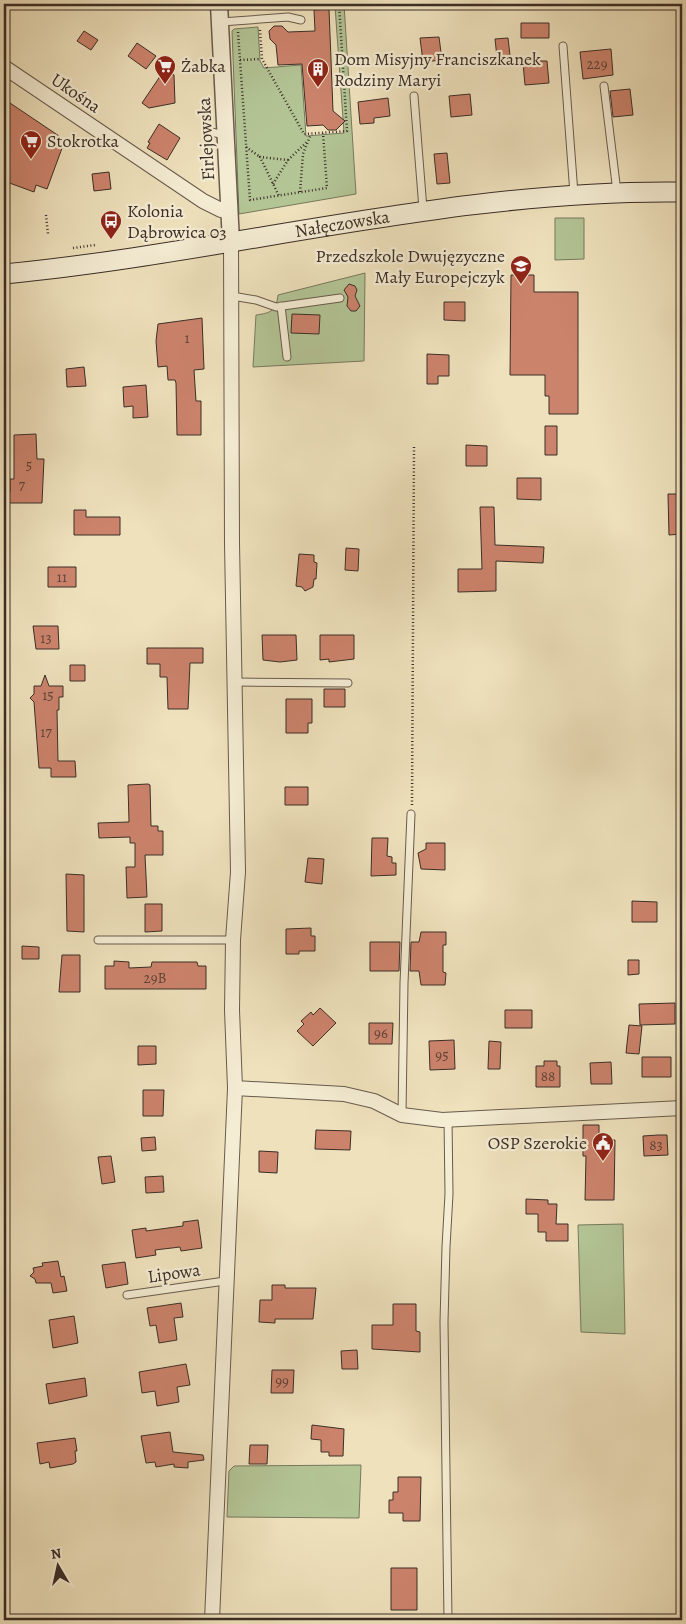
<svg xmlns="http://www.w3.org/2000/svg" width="686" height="1624" viewBox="0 0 686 1624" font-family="Alegreya,serif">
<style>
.green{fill:#b3c495;stroke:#77795e}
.building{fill:#cc836c;stroke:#3b2e26}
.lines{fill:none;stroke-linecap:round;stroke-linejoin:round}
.service-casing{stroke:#685b4c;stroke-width:9}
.minor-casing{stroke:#685b4c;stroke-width:16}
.tertiary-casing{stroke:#685b4c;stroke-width:19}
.secondary-casing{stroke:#3b2e26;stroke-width:21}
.path{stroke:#3b2e26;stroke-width:2.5;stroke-dasharray:1 2.5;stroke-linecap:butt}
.service{stroke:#f4ecd3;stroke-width:7}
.minor{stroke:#f4ecd3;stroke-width:14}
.tertiary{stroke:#f4ecd3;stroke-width:16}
.secondary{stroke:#f4ecd3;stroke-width:19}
.labels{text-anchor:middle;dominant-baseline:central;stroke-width:4.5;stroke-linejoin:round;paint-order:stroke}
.number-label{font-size:15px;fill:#5f4338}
.poi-label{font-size:18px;fill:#3b2e26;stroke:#f4ecd3;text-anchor:start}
.street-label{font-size:18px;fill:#3b2e26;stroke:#f4ecd3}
</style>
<rect width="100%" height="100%" fill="#eee1bc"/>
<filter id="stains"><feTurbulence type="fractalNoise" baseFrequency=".004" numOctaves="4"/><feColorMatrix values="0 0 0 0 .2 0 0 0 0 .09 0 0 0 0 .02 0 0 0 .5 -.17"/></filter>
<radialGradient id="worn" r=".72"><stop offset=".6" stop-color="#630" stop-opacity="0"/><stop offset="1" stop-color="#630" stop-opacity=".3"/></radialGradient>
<!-- green -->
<path class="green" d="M308,4H344L356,194L239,214L232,31L234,29L258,27L260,61L264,68L301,65L306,136L344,133L335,6L309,8Z
M555,218H584V259L555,260Z
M365,273L364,361L253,367L256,315C271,313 276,311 278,295Z
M623,1224L625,1334L581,1332L578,1225Z
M361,1465L359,1518L227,1517L229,1471L234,1466Z"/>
<!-- building -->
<path class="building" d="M329,9L333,111L345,121L336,130H328L323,125L307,126L302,64L278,65L276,45L270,39L269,31L274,26H282L288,32L315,31L314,10Z
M521,23H549V38H521Z
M84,31L98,40L91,50L77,41Z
M439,37L442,60L423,62L420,38Z
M508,38L511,64L498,66L495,39Z
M137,43L156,56L146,69L128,56Z
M611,49L613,75L583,79L580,52Z
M537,61H547L549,83L525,85L523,63Z
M165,69L174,75L175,103L149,108L142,103Z
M630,89L633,115L613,117L610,91Z
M470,94L472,115L451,117L449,96Z
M388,98L390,116L374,118V123L360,124L358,102Z
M4,99L65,140L47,189L36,185L34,192L4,181Z
M159,124L180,138L167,160L147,148L150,143L148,142Z
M447,153L450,183L437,184L434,154Z
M109,172L111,189L94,191L92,174Z
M511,275H534V292H578V414H549V396H545V375H510Z
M349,284L355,286L357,290L355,296L360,306L356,311H351L347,306L348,297L344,290Z
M444,302H465V321L444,320Z
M292,314L320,315L319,334L291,333Z
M202,318L204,369L194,370L196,401H201V435H177L176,383L175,380H168L167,366L158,367L156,341L158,324Z
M427,354L449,355V376H438V384H427Z
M84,367L86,386L67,387L66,369Z
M146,385L148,417L133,418V406L124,407L123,387Z
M545,426H557V455H545Z
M36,434L37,459H44L42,503H6V492H10V479H14V435Z
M466,445L487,446V466H466Z
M517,478H541V500L517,499Z
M668,494H681L682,534L669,535Z
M480,507H494L495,545L544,547L543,563L496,561V591L458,592V569H482Z
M74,510H86V517H120V535H74Z
M346,548L359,549L358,571L345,570Z
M299,554L314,555V562L317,563L316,579H314L313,587L305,591L302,587L296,586Z
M48,567H76V587H48Z
M33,626H58L59,649H36Z
M262,635H296L297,660L280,662L263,660Z
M320,635H354V659L329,662V659L320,660Z
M147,648H203V663H190L188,709H168L167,677H160V664H147Z
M70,665H85V681H70Z
M45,675L49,686H63V697H59V710H57L58,761H75L76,777H51V768H39L34,702L30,698L34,694V686H41Z
M324,689H345V707H324Z
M286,699H312V723H308V733H286Z
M148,784L150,785L151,826H158V831H163V855H145L147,897L127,898L126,867H135V843H130V837L99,838L98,823L129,822L128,785Z
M285,787H308V805H285Z
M372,838H388L387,856L392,857V863H396V875L371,876Z
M426,843H445V870L421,869L418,853L426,849Z
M308,858L324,859L322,884L305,882Z
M66,874L84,875V932L67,931Z
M632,901L657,902V922H632Z
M145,904H162V931L145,932Z
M311,928V936H315V951H299V954H286V929Z
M421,932H446V945H443V972L446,973L445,985H421L419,971H410L411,942H419Z
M370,942H400L399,971H370Z
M22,946L39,947V959H22Z
M62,955H80V992H59Z
M628,960H639V974L628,975Z
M114,961L129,962V968L151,967L152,962H197L198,966H206V989H105V966H114Z
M675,1003V1024L640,1025L639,1004Z
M320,1008L336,1023L313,1046L297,1031L304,1024L301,1021L311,1012L313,1015Z
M505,1010H532V1028H505Z
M369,1023H393L392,1044H369Z
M629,1025L642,1026L639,1054L626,1053Z
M454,1040L455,1069L430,1070L429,1041Z
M489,1041L501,1042L500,1069H488Z
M138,1046H156V1064L138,1065Z
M642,1057H671V1077H642Z
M544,1061H557V1066H560V1087H536V1066H544Z
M611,1062L612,1084H591L590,1063Z
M143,1090H164L163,1116H143Z
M583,1125H599V1140H615L614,1200H585L586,1156H583Z
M316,1130L351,1131L350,1150L315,1149Z
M658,1135H667L668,1155L644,1156L643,1136Z
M155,1137L156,1150L142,1151L141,1138Z
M259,1151L278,1152L277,1173L259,1172Z
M111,1156L115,1182L102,1184L98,1157Z
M163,1176L164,1192L146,1193L145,1177Z
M526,1199L548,1200V1204H557L556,1224H568V1241H546V1232H538V1214H526Z
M198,1220L202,1248L181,1251L180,1247L155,1250L156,1255L136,1258L132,1230L146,1228V1231L183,1226V1222Z
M58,1261L61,1277L64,1276L67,1291L53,1293L51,1283H36L35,1279L30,1276L34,1272L33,1268L43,1266L42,1263Z
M125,1262L128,1284L106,1288L102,1265Z
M272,1285H285V1288H316L313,1319H275V1323L259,1322L260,1300H272Z
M181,1303L183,1317L174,1318L177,1340L159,1343L156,1325L150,1326L147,1308Z
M393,1304H416V1331L420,1332V1352L372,1349V1325H393Z
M74,1316L78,1343L53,1348L49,1320Z
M357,1350L358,1369H342L341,1351Z
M186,1364L190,1385L177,1387L179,1402L157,1406L155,1391L142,1393L139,1372Z
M272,1370H294L293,1393H271Z
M85,1378L87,1396L49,1404L46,1384Z
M312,1425L344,1429L343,1456H329V1452H321V1440L311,1439Z
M170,1432L173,1452L203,1455L204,1460L188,1462V1468L174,1467V1464L156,1467L155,1462L146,1463L141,1436Z
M75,1438L77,1451H75L76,1462L73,1464L50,1468L49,1462L40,1464L37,1443Z
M250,1445H268L267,1464H249Z
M398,1477H421L420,1521H403V1513H389V1500H393V1492H398Z
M391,1568H417V1610H391Z"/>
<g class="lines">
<!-- service casing -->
<g class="service-casing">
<path id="service" d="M221,22L288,17L301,20
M563,46L574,194
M604,86L617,192
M414,96L423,209
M211,132L225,135
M232,296L256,300L276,307L340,298
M281,306L287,357
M234,682L348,683
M98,940H233
M402,1115L404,983L411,814
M448,1119L449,1194L446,1247L444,1322L448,1620
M127,1295L225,1281"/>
</g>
<!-- minor casing -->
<g class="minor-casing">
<path id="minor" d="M4,67L203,201L221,210L229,212
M235,1088L344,1094L374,1101L402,1115L442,1120L682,1108
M212,1620L235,1088L232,1010L233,940L238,872L232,543L231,242"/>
</g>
<!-- tertiary casing -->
<g class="tertiary-casing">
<path id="tertiary" d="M219,4L231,242"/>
</g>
<!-- secondary casing -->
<g class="secondary-casing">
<g id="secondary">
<path id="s1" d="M4,274C231,252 453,189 682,192"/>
</g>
</g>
<!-- path -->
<path class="path" d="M260,30L262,59L304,134L347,131L339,4H334
M238,32L250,200L327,188L323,133
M240,60L261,59
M246,147L260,157
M288,160L307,142
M273,184L288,160L260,157L279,196
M300,192L303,154L311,134
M46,215L48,234
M73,248L95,245
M412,805L414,447"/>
<!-- service -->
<use href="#service" class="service"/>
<!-- minor -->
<use href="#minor" class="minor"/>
<!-- tertiary -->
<use href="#tertiary" class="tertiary"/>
<!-- secondary -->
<use href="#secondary" class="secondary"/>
</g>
<!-- icons -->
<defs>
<g id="supermarket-pin" transform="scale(1.125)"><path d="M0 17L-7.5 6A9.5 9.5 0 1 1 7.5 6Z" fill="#8f2418" stroke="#f4ecd3"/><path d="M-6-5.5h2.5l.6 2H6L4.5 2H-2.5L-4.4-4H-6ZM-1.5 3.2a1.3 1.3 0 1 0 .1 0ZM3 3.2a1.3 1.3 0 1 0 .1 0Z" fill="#fff"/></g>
<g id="building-pin" transform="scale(1.125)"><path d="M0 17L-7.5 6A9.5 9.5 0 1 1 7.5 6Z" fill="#8f2418" stroke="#f4ecd3"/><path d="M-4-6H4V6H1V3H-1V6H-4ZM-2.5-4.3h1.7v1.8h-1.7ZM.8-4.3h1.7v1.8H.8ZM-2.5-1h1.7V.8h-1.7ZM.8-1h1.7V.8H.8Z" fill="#fff"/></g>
<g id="bus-pin" transform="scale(1.125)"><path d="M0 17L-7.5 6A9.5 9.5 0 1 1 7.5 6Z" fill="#8f2418" stroke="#f4ecd3"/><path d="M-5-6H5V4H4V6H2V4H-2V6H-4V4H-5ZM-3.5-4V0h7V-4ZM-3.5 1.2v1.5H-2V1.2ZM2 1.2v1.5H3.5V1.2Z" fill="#fff"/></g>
<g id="school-pin" transform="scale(1.125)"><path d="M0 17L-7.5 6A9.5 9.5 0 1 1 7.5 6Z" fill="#8f2418" stroke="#f4ecd3"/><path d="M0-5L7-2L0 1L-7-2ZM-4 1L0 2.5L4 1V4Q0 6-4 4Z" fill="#fff"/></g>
<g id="civic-pin" transform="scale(1.125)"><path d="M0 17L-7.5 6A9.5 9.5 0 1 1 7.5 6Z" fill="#8f2418" stroke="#f4ecd3"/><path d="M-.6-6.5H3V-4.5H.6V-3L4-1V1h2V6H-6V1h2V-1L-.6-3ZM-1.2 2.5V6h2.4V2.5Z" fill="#fff"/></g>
</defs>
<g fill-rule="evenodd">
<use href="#supermarket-pin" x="165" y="66"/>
<use href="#building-pin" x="318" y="69"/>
<use href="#supermarket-pin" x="31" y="141"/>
<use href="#bus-pin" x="111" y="221"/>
<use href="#school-pin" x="521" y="266"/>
<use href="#civic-pin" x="603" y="1143"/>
</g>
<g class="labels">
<!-- number labels -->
<g class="number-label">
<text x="597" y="64">229</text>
<text x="187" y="338">1</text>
<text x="29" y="465">5</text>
<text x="22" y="485">7</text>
<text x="62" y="577">11</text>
<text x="46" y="638">13</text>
<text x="48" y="695">15</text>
<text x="46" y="732">17</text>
<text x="155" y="978">29B</text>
<text x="381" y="1033">96</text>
<text x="442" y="1055">95</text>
<text x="548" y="1076">88</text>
<text x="656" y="1145">83</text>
<text x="282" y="1381">99</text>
</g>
<!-- poi labels -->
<g class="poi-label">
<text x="334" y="59">Dom Misyjny Franciszkanek<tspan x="334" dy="21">Rodziny Maryi</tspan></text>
<text x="181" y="66">Żabka</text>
<text x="47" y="141">Stokrotka</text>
<text x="127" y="211">Kolonia<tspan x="127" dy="21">Dąbrowica 03</tspan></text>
<text x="505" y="256" text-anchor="end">Przedszkole Dwujęzyczne<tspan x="505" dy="21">Mały Europejczyk</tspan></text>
<text x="587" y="1143" text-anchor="end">OSP Szerokie</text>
</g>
<!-- street labels -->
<g class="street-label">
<text transform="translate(76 93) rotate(34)">Ukośna</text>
<text transform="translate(206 139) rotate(-93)">Firlejowska</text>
<text stroke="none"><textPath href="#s1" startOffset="342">Nałęczowska</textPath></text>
<text transform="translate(174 1273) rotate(-8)">Lipowa</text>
</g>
</g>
<!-- margin -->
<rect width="686" height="1624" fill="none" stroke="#eee1bc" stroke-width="20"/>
<rect x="5" y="5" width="676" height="1614" fill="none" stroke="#3b2e26" stroke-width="2.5"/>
<rect x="10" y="10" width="666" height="1604" fill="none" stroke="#3b2e26"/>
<!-- north arrow -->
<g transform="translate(58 1566) rotate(351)" stroke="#f4ecd3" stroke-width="4" paint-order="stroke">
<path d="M0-4L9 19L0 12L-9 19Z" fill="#3b2e26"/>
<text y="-8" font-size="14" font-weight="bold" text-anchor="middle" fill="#3b2e26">N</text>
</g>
<rect width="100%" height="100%" filter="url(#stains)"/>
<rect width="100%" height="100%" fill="url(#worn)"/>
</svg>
